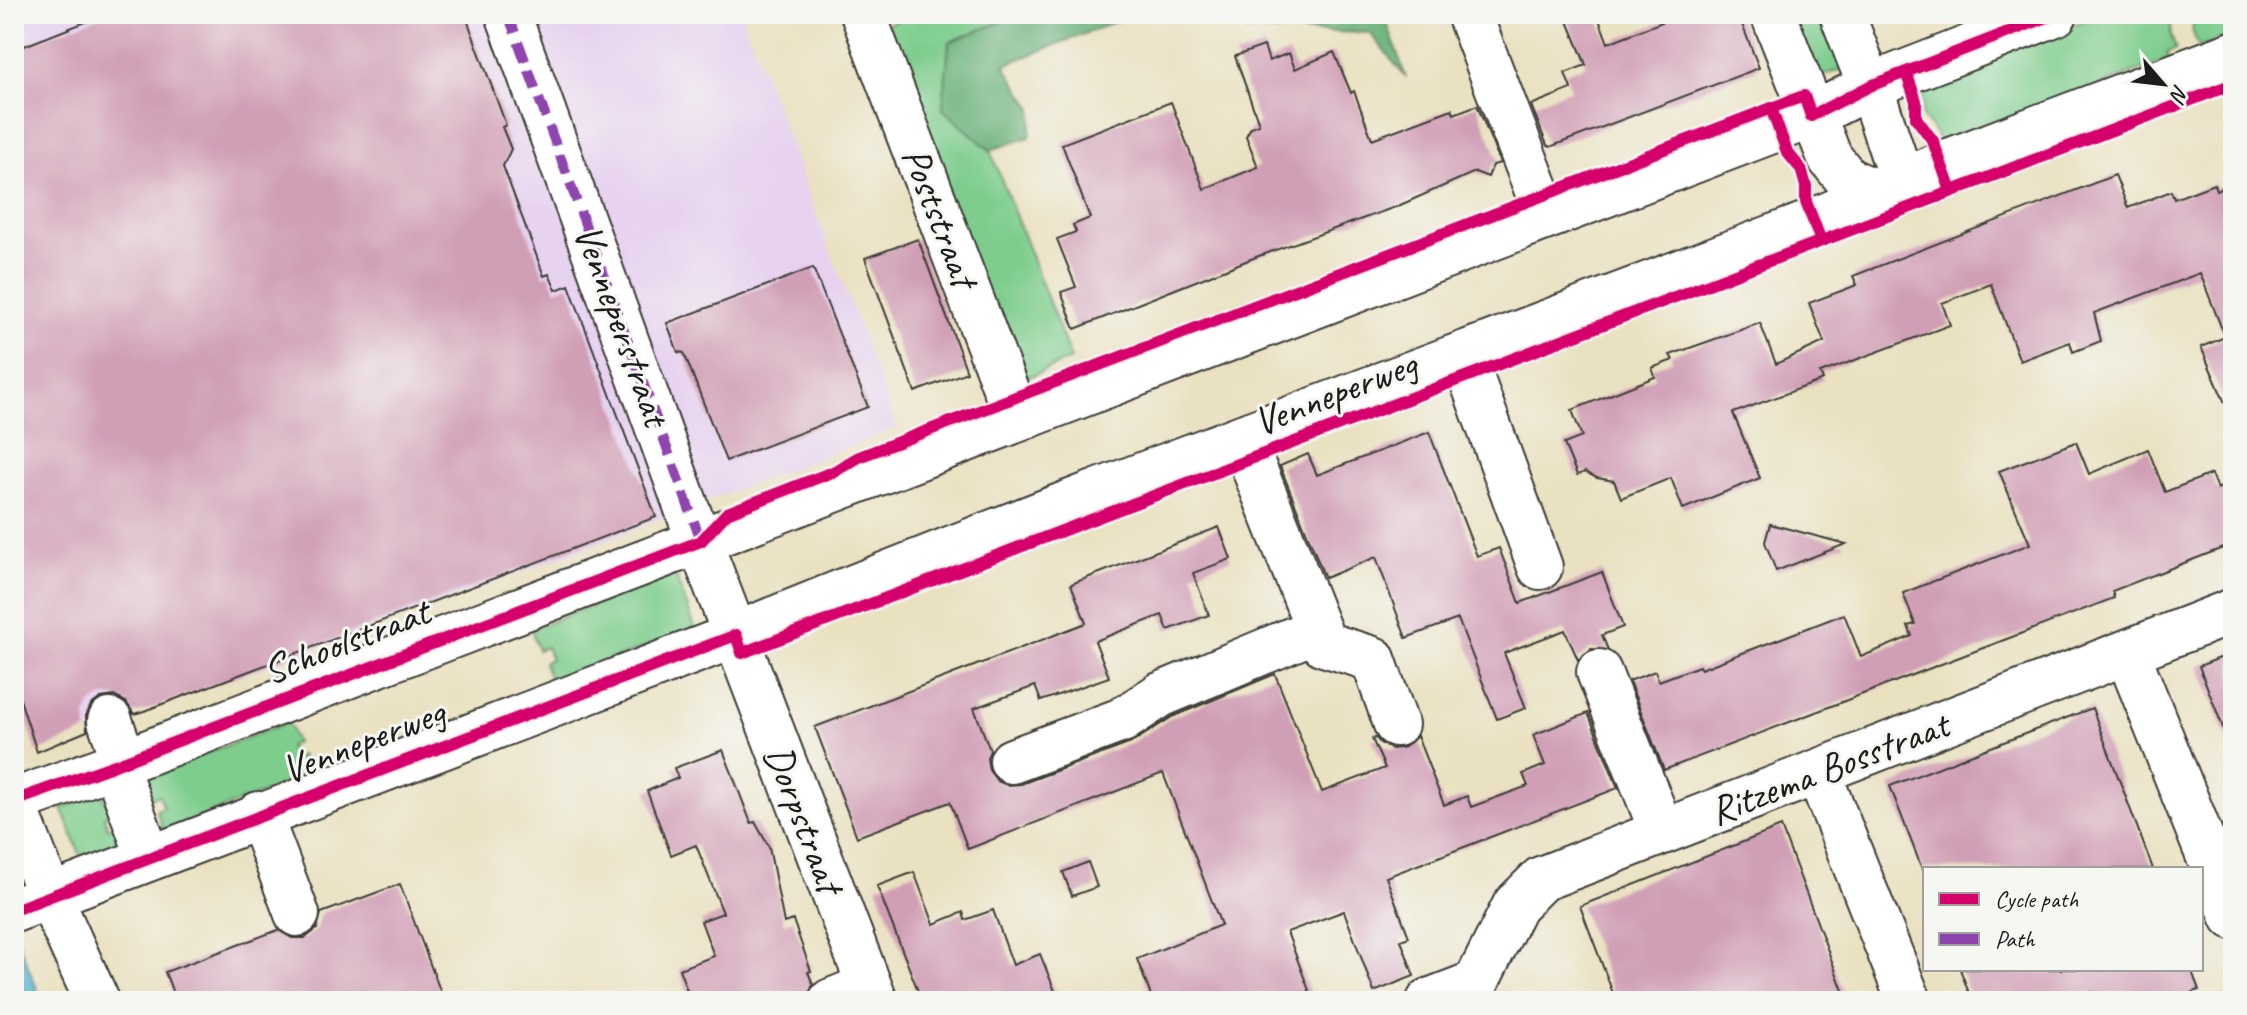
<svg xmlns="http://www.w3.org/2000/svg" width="2247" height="1015" viewBox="0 0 2247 1015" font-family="Caveat,sans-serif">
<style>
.built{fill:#e7d2ef}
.green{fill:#7ecd8d;stroke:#4d7454;stroke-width:2}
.forest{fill:#66b078;stroke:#41664a;stroke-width:2}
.water{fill:#4eb3cd;stroke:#356874;stroke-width:2}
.building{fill:#d09eb5}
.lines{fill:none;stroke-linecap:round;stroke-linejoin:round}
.minor-casing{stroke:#3b3a35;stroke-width:48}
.minor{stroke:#fff;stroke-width:44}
.quiet{stroke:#8e44ad;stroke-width:10;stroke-dasharray:20 10;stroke-linecap:butt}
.cycleway-casing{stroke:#f6f6f2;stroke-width:17}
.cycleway{stroke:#d6006c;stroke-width:12}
.labels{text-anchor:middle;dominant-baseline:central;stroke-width:6;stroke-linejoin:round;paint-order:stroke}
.street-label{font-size:40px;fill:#1c1c1c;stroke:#f6f6f2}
</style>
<rect width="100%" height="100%" fill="#f6f6f2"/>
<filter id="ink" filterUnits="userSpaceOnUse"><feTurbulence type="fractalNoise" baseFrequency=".0125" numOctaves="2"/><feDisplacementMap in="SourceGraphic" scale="16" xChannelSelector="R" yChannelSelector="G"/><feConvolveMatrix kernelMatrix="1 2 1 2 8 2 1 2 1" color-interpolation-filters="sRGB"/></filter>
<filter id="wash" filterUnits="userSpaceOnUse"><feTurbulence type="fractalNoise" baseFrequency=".006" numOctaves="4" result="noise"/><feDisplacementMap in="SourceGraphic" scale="32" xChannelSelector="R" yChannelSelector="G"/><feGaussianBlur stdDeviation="1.8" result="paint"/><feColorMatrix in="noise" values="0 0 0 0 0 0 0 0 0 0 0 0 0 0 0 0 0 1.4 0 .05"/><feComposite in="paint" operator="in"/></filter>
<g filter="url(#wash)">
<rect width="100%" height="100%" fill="#eae1c1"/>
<!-- built -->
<path class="built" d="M14,14H741L897,428L488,585L77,735L14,564Z"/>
<!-- green -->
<path class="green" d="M915,14H1021L949,42L943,109L990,150L1071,359L1020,381L882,26Z
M1793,14H1821L1852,65L1809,81Z
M2102,14H2171V36L2176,49L2167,53L2169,59L1941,148L1936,134L1922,116L1923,103L1917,84Z
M2194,14H2233V35L2199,48L2192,30Z
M675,574L695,628L551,683L544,662L551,659L546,647L538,650L531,629Z
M288,722L296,743L289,746L294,758L301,755L308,776L164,831L156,810L164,807L159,795L151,798L144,777Z
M102,793L110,813L104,816L108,828L115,826L123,847L83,862L62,808Z"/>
<!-- forest -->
<path class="forest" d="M1021,14H1135L1004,65L1033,109L1030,137L990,150L943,109L949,42Z
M1238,14H1384L1406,78L1370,33L1245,30Z"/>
<!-- water -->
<path class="water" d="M14,932L42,1001H14Z"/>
<g id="blocks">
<!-- building -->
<path class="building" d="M106,14H465L506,125L502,127L511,149L503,166L544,276L549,274L556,290L569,285L656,517L144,711L134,714L126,702L114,696L101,698L91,705L86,716L87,731L37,752L14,681V50Z
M1565,14H1597L1608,43L1662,22L1659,14H1738L1759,68L1550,147L1547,145L1531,105L1571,89L1565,73L1586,65Z
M1264,46L1269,61L1289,53L1295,69L1334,52L1351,93L1354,91L1372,139L1452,109L1454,114L1477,105L1500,163L1493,165L1488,177L1475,172L1398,206L1256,257L1075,329L1061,292L1076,287L1057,239L1076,232L1073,225L1090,218L1062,144L1171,102L1204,189L1258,167L1246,136L1251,127L1259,124L1235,56Z
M2115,175L2128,208L2171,191L2174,199L2214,184L2216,190L2233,183V422L2201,347L2225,337L2200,273L2094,313L2101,341L2073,352L2070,342L2020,361L1991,284L1942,303L1950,325L1820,373L1823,380L1733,413L1760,478L1683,509L1671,478L1621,498L1614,481L1597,478L1585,472L1577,475L1564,444L1582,437L1572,410L1655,377L1652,368L1673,360L1670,355L1760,323L1776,364L1824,342L1809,303L1857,285L1853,276Z
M918,239L967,372L915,392L865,258Z
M813,268L868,407L726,461L684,353L678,352L667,323Z
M1429,432L1477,556L1499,548L1520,603L1602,572L1623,627L1602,635L1608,650L1591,649L1578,660L1565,630L1504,653L1526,708L1497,719L1458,619L1406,638L1376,557L1325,578L1280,466L1308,454L1317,475Z
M2076,442L2089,474L2148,449L2165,492L2211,474L2217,489L2233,482V544L2112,591L2114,598L1664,770L1629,681L1655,671L1659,681L1699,666L1701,669L1844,614L1861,657L1912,636L1908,626L1915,624L1903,593L2030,544L1999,471Z
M1770,524L1846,544L1776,571L1765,542Z
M1219,527L1231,559L1193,573L1209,615L1168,630L1162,615L1095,641L1109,677L1041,701L1035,686L974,708L990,750L987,758L989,770L997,781L1007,785L1021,784L1131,743L1172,717L1275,674L1322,792L1385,768L1372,739L1376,738L1380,743L1392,749L1405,747L1417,736L1444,805L1467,796L1471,807L1528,786L1523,774L1545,765L1533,735L1588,713L1618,788L1386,877L1409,937L1401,940L1414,976L1374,992L1344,911L1287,932L1313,1001H1153L1137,959L1221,925L1163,773L968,849L950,802L857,837L815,727L1086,623L1071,584Z
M2233,653V748H2231L2199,666Z
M2092,708L2153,869H1922L1890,786Z
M723,750L751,823L755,822L769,847L784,923L793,920L811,971L808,972L813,984L807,1001H691L679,969L714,956L701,921L723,913L696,845L671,855L647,791L678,778L674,768Z
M1781,827L1847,1001H1616L1580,906Z
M1088,862L1097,887L1072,896L1063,872Z
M914,872L934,924L963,912L965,920L993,910L1013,965L1040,954L1059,1001H922L877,886Z
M400,884L444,1001H176L165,972L278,930L292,938H305L317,929L321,913Z
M1960,969H2191L2199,990L2170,1001H2094L2091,992L2067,1001H1972Z"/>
</g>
</g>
<g filter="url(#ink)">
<use href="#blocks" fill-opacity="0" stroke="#3b3a35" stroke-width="2"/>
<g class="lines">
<!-- minor casing -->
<g class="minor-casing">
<path id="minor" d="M508,14L689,514L875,1001
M863,14L1017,419
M1469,14L1547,216
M1773,14L1830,158L1848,180L1880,194
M1842,14L1870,86L1902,181
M1463,355L1540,567
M1242,438L1324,644L1373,659L1396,724
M2127,652L2233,917
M1599,672L1662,832
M110,721L124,761
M1012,761L1122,720L1160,695L1318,629
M115,765L149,858
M1818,772L1909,1001
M14,801L115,765L1811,116L1870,86L2055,14
M14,804L50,897L97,1001
M259,814L297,914
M14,910L718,642C1075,495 1439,365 1799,227C1848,207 1894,184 1941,164L2233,54
M1476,983L1515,905L1541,879L2233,611
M831,1001L869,986
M1429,1001L1476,983"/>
</g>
<!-- minor -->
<use href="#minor" class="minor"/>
<!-- quiet -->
<path class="quiet" d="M508,14L701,541"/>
<!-- cycleway casing -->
<g class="cycleway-casing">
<path id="cycleway" d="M1906,72L1916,101V118L1933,141L1951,191
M1771,108L1787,152L1801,169L1806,186V202L1821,241
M14,801L115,765L701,541L727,513L835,471L859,457L1787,102L1804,96L1811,116L1870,86L2055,14
M14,910L736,635L742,653L2233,84"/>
</g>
<!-- cycleway -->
<use href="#cycleway" class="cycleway"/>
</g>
</g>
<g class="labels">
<!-- street labels -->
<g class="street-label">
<text transform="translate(940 217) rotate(69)">Poststraat</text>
<text transform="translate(622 325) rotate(70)">Venneperstraat</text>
<text transform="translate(1335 393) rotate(-21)">Venneperweg</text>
<text transform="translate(346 641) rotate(-21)">Schoolstraat</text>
<text transform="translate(363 741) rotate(-21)">Venneperweg</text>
<text transform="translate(1829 768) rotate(-21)">Ritzema Bosstraat</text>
<text transform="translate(804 819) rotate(69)">Dorpstraat</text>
</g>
</g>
<!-- margin -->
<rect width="2247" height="1015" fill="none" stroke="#f6f6f2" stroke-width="48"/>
<!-- legend -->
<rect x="1923" y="867" width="280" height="104" fill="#f6f6f2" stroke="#9f9f9c" stroke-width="2"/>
<rect x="1939" y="893" width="40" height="12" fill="#d6006c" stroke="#9f9f9c" stroke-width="2"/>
<text x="1995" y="907" font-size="24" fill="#1c1c1c">Cycle path</text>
<rect x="1939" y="933" width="40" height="12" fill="#8e44ad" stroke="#9f9f9c" stroke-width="2"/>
<text x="1995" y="947" font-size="24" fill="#1c1c1c">Path</text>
<!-- north arrow -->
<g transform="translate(2163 84) rotate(118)" stroke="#f6f6f2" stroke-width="6" paint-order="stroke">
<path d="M0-6L14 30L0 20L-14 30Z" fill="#1c1c1c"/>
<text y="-12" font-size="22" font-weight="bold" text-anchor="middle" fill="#1c1c1c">N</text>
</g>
</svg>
